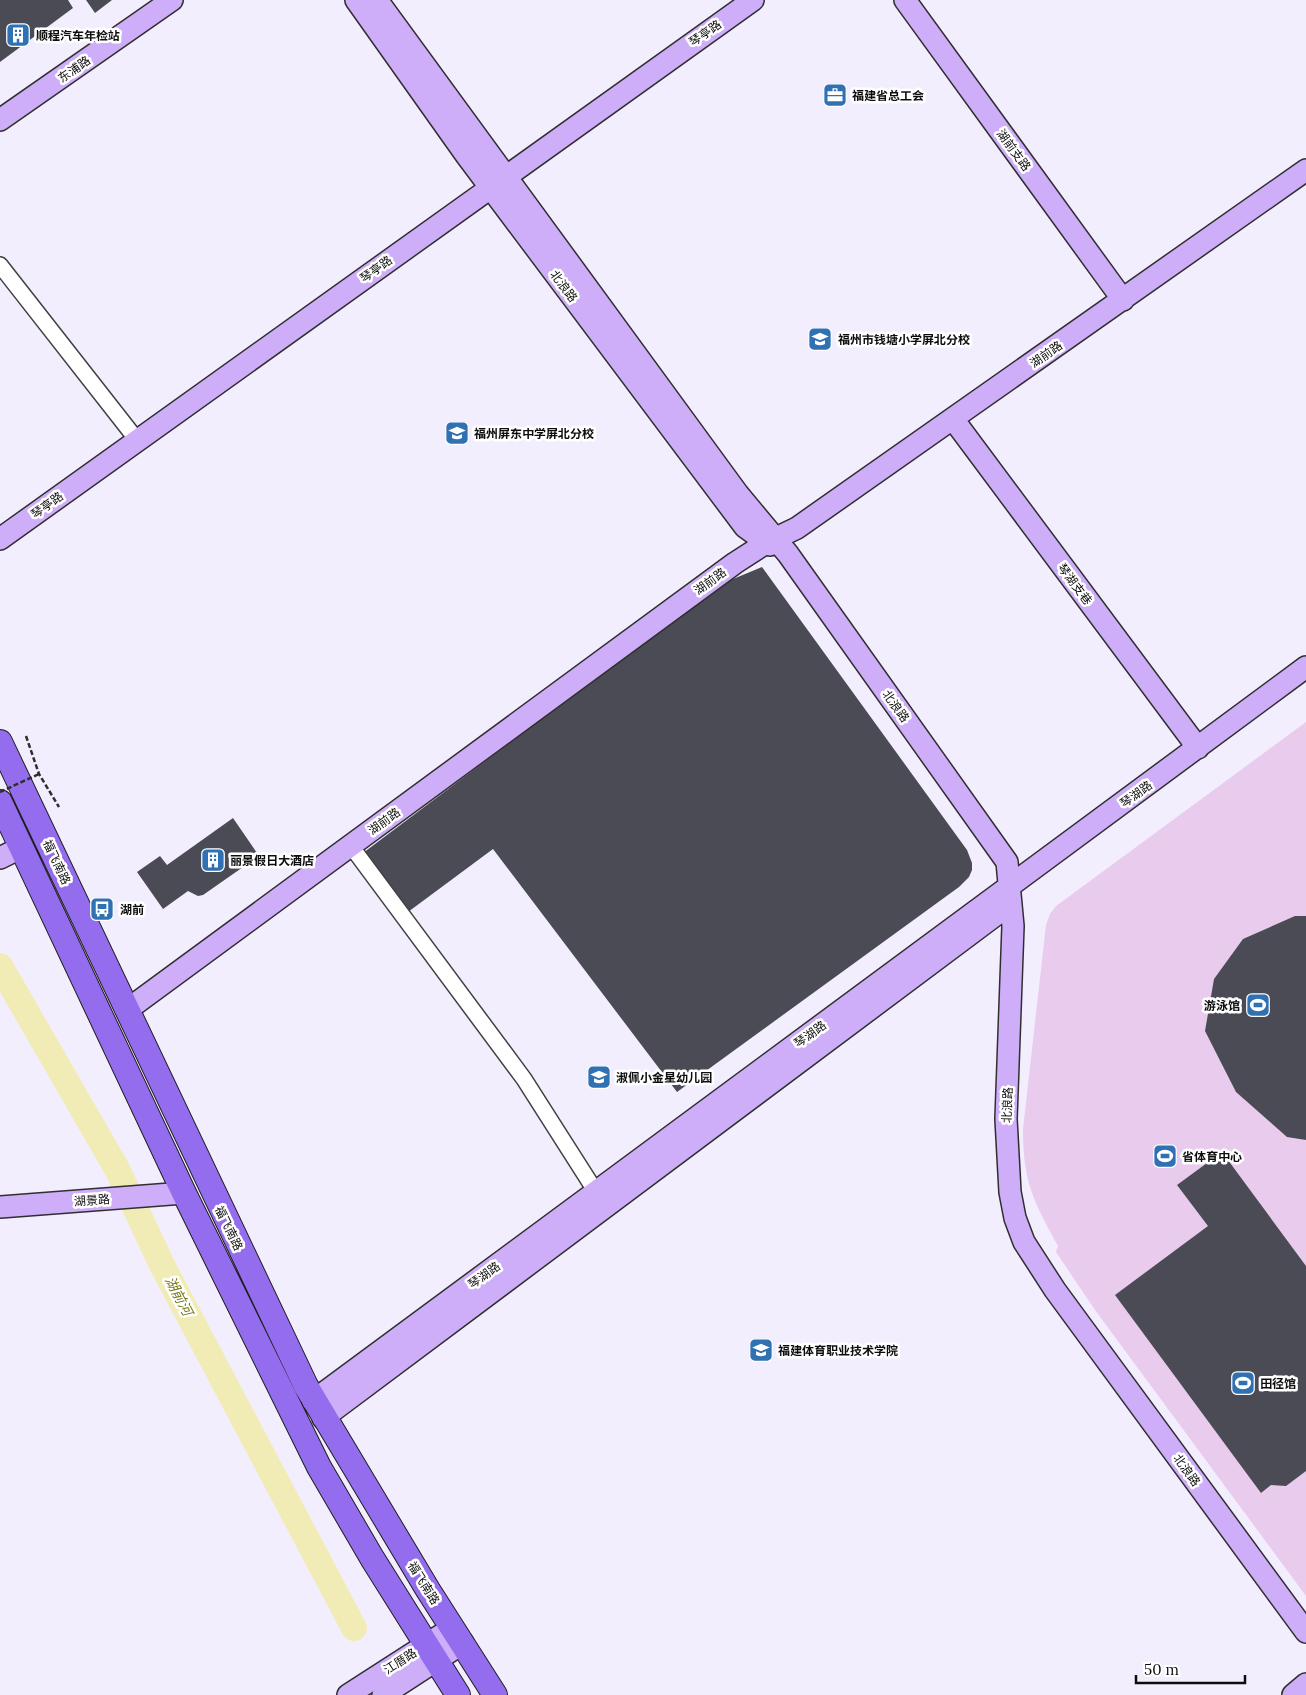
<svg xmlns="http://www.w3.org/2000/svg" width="1306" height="1695" viewBox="0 0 1306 1695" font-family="Lora,'Noto Sans SC',serif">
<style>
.pitch{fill:#e9cbed}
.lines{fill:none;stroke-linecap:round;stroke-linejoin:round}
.river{stroke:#f1ecb6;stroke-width:26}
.building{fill:#4a4b54}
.street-casing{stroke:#404040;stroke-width:18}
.secondary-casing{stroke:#2f2f2f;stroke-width:24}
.primary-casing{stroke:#1e1e1e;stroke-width:26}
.path{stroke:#2f2f2f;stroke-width:2.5;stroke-dasharray:5 2.5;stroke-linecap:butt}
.street{stroke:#fff;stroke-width:15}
.secondary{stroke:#ceadf9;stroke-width:21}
.primary{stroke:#946dee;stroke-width:24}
.path-bridge{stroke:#2f2f2f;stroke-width:2.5;stroke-dasharray:5 2.5;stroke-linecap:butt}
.labels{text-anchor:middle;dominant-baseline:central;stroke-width:5;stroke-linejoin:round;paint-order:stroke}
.street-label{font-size:12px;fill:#0d0d0d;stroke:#fff}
.poi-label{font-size:12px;font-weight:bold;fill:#0d0d0d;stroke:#fff;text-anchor:start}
.water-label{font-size:14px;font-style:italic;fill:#7b781c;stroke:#fff}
</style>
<rect width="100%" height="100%" fill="#f3eefe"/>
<!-- pitch -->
<path class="pitch" d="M1306,722V1596L1095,1310L1056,1252L1058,1246C1033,1200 1023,1182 1023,1129L1046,925L1050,914L1056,906Z"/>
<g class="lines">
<!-- river -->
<path class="river" d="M0,966L117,1169L162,1265L354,1628"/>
</g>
<!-- building -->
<path class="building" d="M0,0H68L73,8L0,62Z
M86,0H112L95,13Z
M762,567L967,850L972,863V870L969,877L959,887L677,1092L493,849L408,912L363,853L721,584Z
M233,818L259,856L203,895L198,896L188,891L163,909L137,872L160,856L167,865Z
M1295,916H1306V1140L1287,1137L1236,1092L1205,1031L1214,979L1243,939Z
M1222,1152L1306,1266V1471L1286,1486L1271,1485L1261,1493L1115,1295L1208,1226L1177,1185Z"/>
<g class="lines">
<!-- street casing -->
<g class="street-casing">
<path id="street" d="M0,265L137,440
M351,846L524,1079L596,1192"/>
</g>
<!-- secondary casing -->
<g class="secondary-casing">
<path id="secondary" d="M356,0L466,155L745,527L770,545
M377,0L738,494L788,554L1007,862L1013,926L1006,1119L1010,1192L1015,1218L1024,1242L1055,1290L1306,1632
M905,0L1123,300
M0,120L172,0
M953,419L1198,748
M0,539L753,0
M0,858L22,847
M127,1010L735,563L766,543L797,528L1306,170
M0,1207L184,1193
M313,1401L1306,667
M323,1418L1001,911
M348,1695L452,1628
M383,1695L463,1643
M1293,1695L1306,1684"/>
</g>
<!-- primary casing -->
<g class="primary-casing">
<path id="primary" d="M0,742L306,1386L428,1590L495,1695
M0,802L184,1193L319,1467L372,1558L458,1695"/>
</g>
<!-- path -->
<path class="path" d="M26,736L39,774L59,807"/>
<!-- street -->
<use href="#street" class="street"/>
<!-- secondary -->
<use href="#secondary" class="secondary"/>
<!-- primary -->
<use href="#primary" class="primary"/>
<!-- path-bridge -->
<path class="path-bridge" d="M0,792L39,774"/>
</g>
<!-- icons -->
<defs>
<g id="building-square" transform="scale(1.25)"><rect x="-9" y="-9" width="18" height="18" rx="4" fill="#2f71b2" stroke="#fff"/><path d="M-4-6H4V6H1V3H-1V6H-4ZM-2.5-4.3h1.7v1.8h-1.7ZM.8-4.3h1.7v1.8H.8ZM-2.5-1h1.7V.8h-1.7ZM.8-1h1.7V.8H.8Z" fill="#fff"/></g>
<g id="office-square" transform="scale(1.25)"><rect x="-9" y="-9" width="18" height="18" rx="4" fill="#2f71b2" stroke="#fff"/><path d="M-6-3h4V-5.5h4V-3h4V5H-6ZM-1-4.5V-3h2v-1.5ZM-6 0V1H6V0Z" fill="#fff"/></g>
<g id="school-square" transform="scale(1.25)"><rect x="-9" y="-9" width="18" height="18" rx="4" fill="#2f71b2" stroke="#fff"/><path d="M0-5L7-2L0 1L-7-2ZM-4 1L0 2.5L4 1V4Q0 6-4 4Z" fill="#fff"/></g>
<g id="bus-square" transform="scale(1.25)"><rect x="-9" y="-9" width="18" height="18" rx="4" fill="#2f71b2" stroke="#fff"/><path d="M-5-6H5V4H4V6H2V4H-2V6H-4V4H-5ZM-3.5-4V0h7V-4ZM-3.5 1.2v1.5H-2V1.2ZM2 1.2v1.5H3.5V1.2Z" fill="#fff"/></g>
<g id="stadium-square" transform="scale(1.25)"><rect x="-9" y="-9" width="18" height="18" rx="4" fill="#2f71b2" stroke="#fff"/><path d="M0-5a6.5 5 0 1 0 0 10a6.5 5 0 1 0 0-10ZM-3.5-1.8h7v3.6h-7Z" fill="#fff"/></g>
<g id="university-square" transform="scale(1.25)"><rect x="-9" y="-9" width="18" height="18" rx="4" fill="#2f71b2" stroke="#fff"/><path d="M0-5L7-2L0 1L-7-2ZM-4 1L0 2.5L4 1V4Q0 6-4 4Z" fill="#fff"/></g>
</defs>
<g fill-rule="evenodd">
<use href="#building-square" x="18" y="35"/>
<use href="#office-square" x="835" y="95"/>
<use href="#school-square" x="820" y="339"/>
<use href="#school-square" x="457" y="433"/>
<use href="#building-square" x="213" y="860"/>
<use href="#bus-square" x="102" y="909"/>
<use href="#stadium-square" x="1258" y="1005"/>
<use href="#school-square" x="599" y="1077"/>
<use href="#stadium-square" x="1165" y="1156"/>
<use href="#university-square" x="761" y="1350"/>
<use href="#stadium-square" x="1243" y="1383"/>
</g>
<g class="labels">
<!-- street labels -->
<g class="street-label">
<text transform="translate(705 33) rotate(-35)">琴亭路</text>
<text transform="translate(74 69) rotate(-35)">东浦路</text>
<text transform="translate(1014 150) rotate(54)">湖前支路</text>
<text transform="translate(376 269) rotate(-36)">琴亭路</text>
<text transform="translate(564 286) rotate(53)">北浪路</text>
<text transform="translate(1046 354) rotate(-35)">湖前路</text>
<text transform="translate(47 505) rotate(-36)">琴亭路</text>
<text transform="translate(710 581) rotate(-36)">湖前路</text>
<text transform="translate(1075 584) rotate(53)">琴湖支巷</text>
<text transform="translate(896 706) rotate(54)">北浪路</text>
<text transform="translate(1136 794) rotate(-36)">琴湖路</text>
<text transform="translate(384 821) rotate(-36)">湖前路</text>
<text transform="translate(57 862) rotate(65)">福飞南路</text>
<text transform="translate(810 1034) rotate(-36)">琴湖路</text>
<text transform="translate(1007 1105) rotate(-88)">北浪路</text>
<text transform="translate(92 1200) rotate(-4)">湖景路</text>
<text transform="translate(229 1228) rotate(64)">福飞南路</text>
<text transform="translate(484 1275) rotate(-36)">琴湖路</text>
<text transform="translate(1187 1470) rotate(54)">北浪路</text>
<text transform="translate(424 1583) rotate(58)">福飞南路</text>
<text transform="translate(400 1661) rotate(-33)">江厝路</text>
</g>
<!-- poi labels -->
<g class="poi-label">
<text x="36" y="35">顺程汽车年检站</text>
<text x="852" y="95">福建省总工会</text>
<text x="838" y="339">福州市钱塘小学屏北分校</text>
<text x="474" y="433">福州屏东中学屏北分校</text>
<text x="230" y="860">丽景假日大酒店</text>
<text x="120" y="909">湖前</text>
<text x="1240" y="1005" text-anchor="end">游泳馆</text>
<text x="616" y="1077">淑佩小金星幼儿园</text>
<text x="1182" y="1156">省体育中心</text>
<text x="778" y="1350">福建体育职业技术学院</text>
<text x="1260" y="1383">田径馆</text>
</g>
<!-- water labels -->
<g class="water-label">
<text transform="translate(179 1296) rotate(62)">湖前河</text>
</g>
</g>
<!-- scale -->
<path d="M1136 1675v8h109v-8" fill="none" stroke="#0d0d0d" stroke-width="2.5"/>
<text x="1144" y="1675" font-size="15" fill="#0d0d0d" stroke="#ffffff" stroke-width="4" paint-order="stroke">50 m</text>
</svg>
